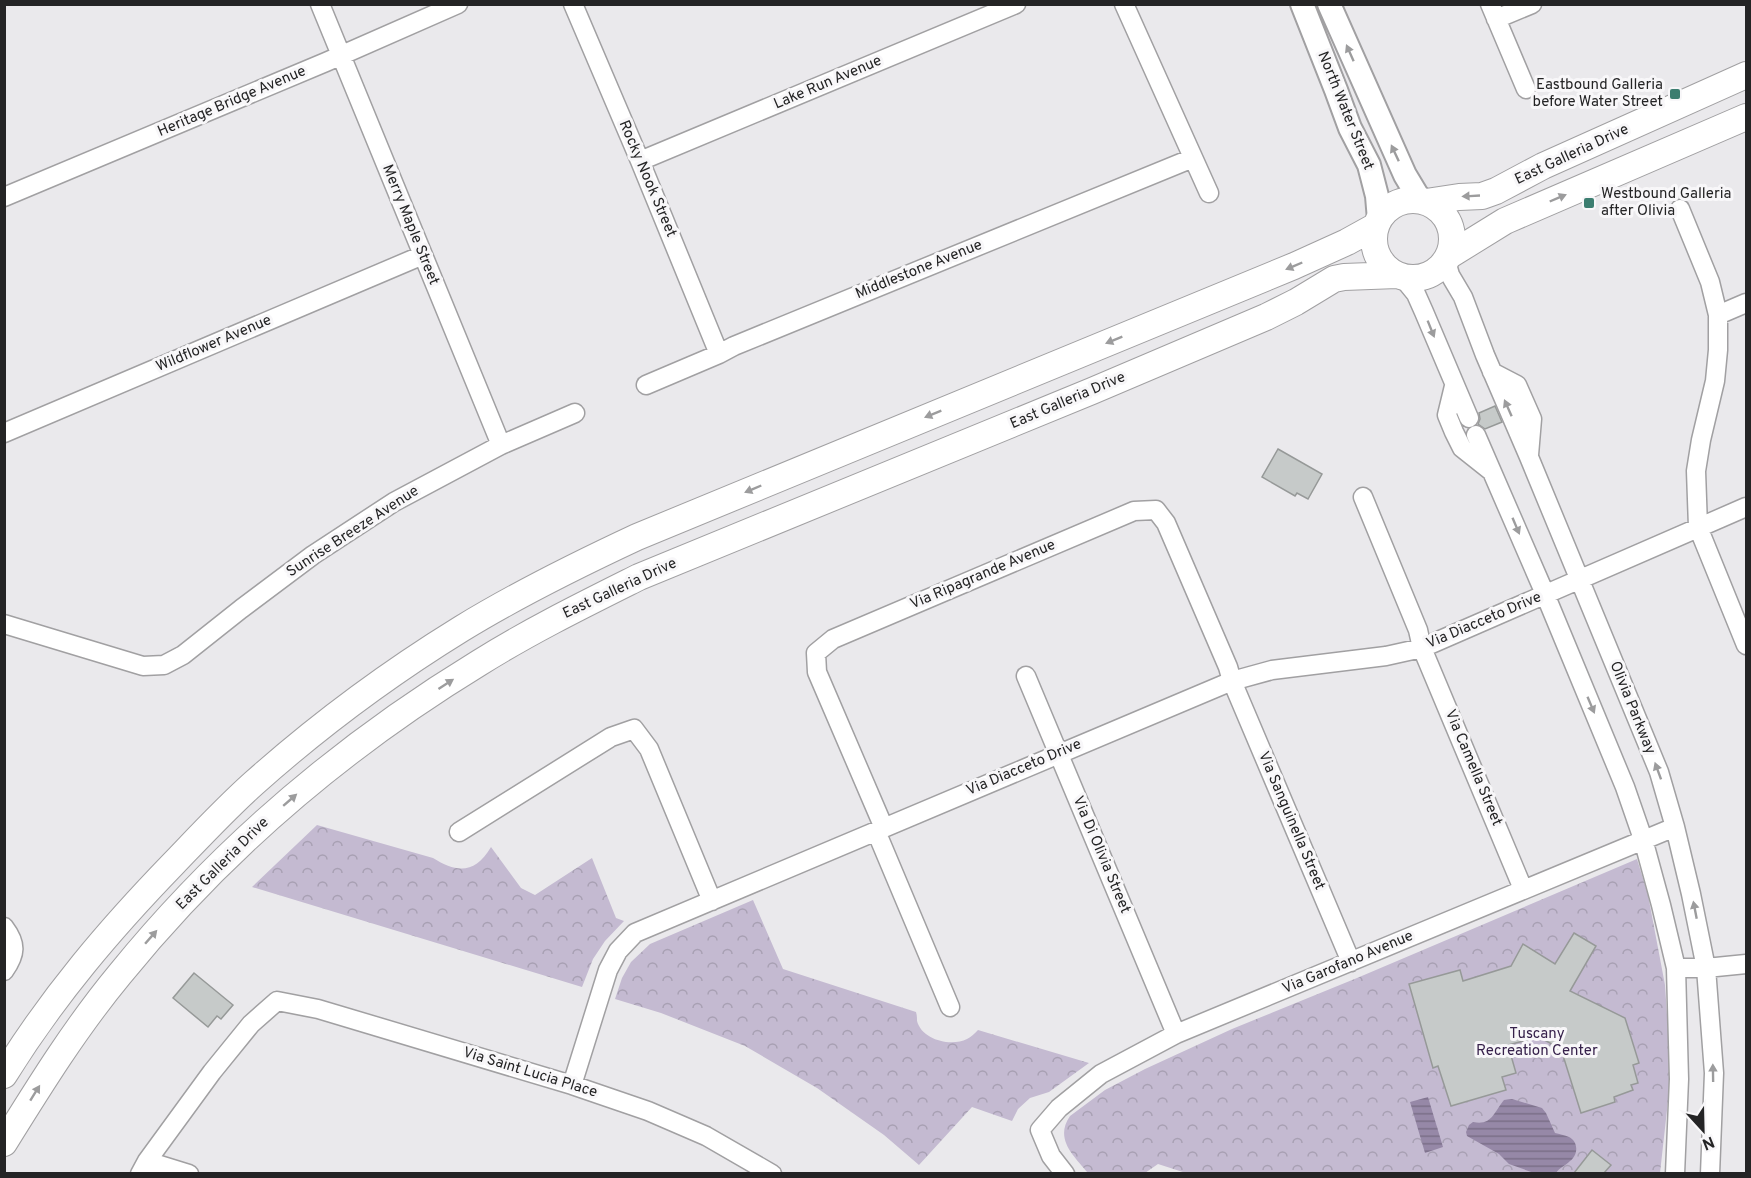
<svg xmlns="http://www.w3.org/2000/svg" width="1751" height="1178" viewBox="0 0 1751 1178" font-family="Overpass,sans-serif">
<style>
.park{fill:url(#park-crowns)}
.water{fill:url(#water-rules)}
.building{fill:#c6cac9;stroke:#969998;stroke-width:1.5}
.lines{fill:none;stroke-linecap:round;stroke-linejoin:round}
.minor-casing{stroke:#a1a0a2;stroke-width:21}
.tertiary-casing{stroke:#a1a0a2;stroke-width:26}
.secondary-casing{stroke:#a1a0a2;stroke-width:28}
.minor{stroke:#fff;stroke-width:18}
.tertiary{stroke:#fff;stroke-width:22}
.secondary{stroke:#fff;stroke-width:26}
.oneway{fill:#9c9c9d}
.poi-dot{fill:#3c7e70;stroke:#f8f7f9;stroke-width:2}
.labels{text-anchor:middle;dominant-baseline:central;stroke-width:6;stroke-linejoin:round;paint-order:stroke}
.street-label{font-size:15px;fill:#242425;stroke:#f8f7f9}
.poi-label{font-size:15px;fill:#242425;stroke:#f8f7f9;text-anchor:end}
.park-label{font-size:15px;fill:#36214b;stroke:#f8f7f9}
</style>
<defs>
<pattern id="park-crowns" width="20" height="18" patternUnits="userSpaceOnUse" patternTransform="scale(1.5)"><rect width="20" height="18" fill="#c4bad1"/><path d="M2 6a3 3 0 1 1 6 0M12 15a3 3 0 1 1 6 0" fill="none" stroke="#a8a0b3"/></pattern>
<pattern id="water-rules" width="6" height="5" patternUnits="userSpaceOnUse" patternTransform="scale(1.5)"><rect width="6" height="5" fill="#9688a7"/><path d="M0 2.5h6" fill="none" stroke="#7a6f88"/></pattern>
</defs>
<rect width="100%" height="100%" fill="#eae9ec"/>
<!-- park -->
<path class="park" d="M317,825L433,858C457,873 475,874 491,847L521,888L535,895L592,858L616,918L624,921L605,941L593,959L582,987L252,887Z
M1637,859L1648,895L1665,985L1671,1074L1660,1173L1189,1174L1158,1164L1145,1173H1088C1074,1156 1054,1139 1070,1116L1105,1090L1145,1069L1232,1029L1357,978Z
M753,900L783,969L916,1012C917,1015 917,1018 917,1021C922,1040 951,1047 967,1039C971,1037 975,1033 978,1030L1089,1063L1049,1092L1030,1098L1018,1109L1012,1121L972,1107L919,1165L884,1135L817,1088L745,1046L661,1013L615,999L622,978L631,962L650,944Z"/>
<!-- water -->
<path class="water" d="M1428,1097L1443,1147L1425,1153L1410,1102Z
M1512,1099L1542,1108L1546,1113L1555,1133C1559,1134 1565,1135 1569,1137C1579,1142 1578,1155 1570,1161C1565,1166 1560,1167 1556,1173H1534L1509,1164L1499,1154L1467,1136L1466,1132L1469,1125L1473,1122C1492,1126 1494,1112 1504,1100Z"/>
<!-- building -->
<path class="building" d="M1495,406L1502,422L1485,429L1478,424L1480,419L1479,413Z
M1278,449L1322,474L1308,499L1297,493L1295,496L1262,477Z
M1574,933L1596,946L1570,991L1625,1018L1639,1063L1633,1065L1638,1083L1631,1085L1633,1090L1614,1097L1615,1102L1581,1113L1561,1049L1539,1037L1508,1045L1516,1073L1502,1077L1506,1090L1451,1106L1438,1066L1433,1068L1409,984L1460,970L1463,981L1511,966L1523,944L1555,964Z
M194,973L233,1005L221,1019L217,1016L208,1027L173,998Z
M1592,1150L1611,1165L1604,1173H1574Z"/>
<g class="lines">
<!-- minor casing -->
<g class="minor-casing">
<path id="minor" d="M320,4L501,445
M573,4L640,161L719,354
M1124,4L1209,193
M1490,4L1526,89
M1496,19L1532,4
M640,161L1016,4
M4,197L326,62L458,4
M1680,209L1710,282L1718,315V350L1715,381L1701,440L1696,471L1698,527L1746,645
M1446,261L1450,275L1463,297L1485,355L1529,457L1659,772L1675,827L1691,894L1706,968L1714,1073L1710,1174
M1403,278L1416,294L1424,312L1469,418
M1718,315L1746,303
M1492,372L1517,385L1532,419L1529,455
M646,385L719,354L734,346L1193,158
M1454,386L1447,415L1454,432L1462,448L1491,471
M4,433L423,255
M1476,435L1545,594L1625,787L1643,839L1661,905L1676,968L1679,1079L1675,1174
M1363,497L1418,630L1422,648L1523,889
M4,624L143,666L164,665L183,655L241,609L313,555L394,502L501,445L575,413
M1026,676L1176,1034
M884,828L817,672L816,653L833,639L1134,511L1156,510L1166,523L1228,667L1232,681L1351,962
M876,831L950,1007
M459,832L611,737L634,729L649,749L712,901
M4,927C17,944 16,954 4,971
M1676,968H1706L1746,964
M572,1085L608,970L618,951L635,933L1232,681L1272,670L1386,656L1422,648L1746,507
M147,1161L189,1174
M140,1174L147,1161L212,1072L251,1024L277,1001L318,1009L572,1085L648,1111L706,1136L772,1174
M1065,1174L1051,1156L1040,1130L1059,1108L1101,1074L1176,1034L1675,827"/>
</g>
<!-- tertiary casing -->
<g class="tertiary-casing">
<path id="tertiary" d="M1302,4L1336,90L1350,128L1369,165L1377,196L1379,220
M1329,4L1405,175L1417,195L1423,201"/>
</g>
<!-- secondary casing -->
<g class="secondary-casing">
<path id="secondary" d="M1374 239a39 39 0 1 1 78 0a39 39 0 1 1-78 0Z
M1426,202L1459,197L1482,196L1496,191L1543,166L1746,75
M1450,255L1505,221L1746,117
M4,1075C53,996 110,929 174,863C200,836 226,808 254,783C318,726 388,674 461,629C518,594 577,565 637,537L1294,266L1347,242L1376,226
M4,1143C40,1085 76,1027 120,974C220,851 343,746 479,663C530,631 585,604 639,577L1092,391L1266,317L1296,302L1334,279L1344,277L1397,275"/>
</g>
<!-- minor -->
<use href="#minor" class="minor"/>
<!-- tertiary -->
<use href="#tertiary" class="tertiary"/>
<!-- secondary -->
<use href="#secondary" class="secondary"/>
</g>
<!-- one-way arrows -->
<defs><path id="oneway-solid" d="M-6-.8H1V-3.2L6.5 0L1 3.2V.8H-6Z" transform="scale(1.5)"/></defs>
<g class="oneway">
<use href="#oneway-solid" transform="translate(1350 53) rotate(-114)"/>
<use href="#oneway-solid" transform="translate(1395 153) rotate(-115)"/>
<use href="#oneway-solid" transform="translate(1471 196) rotate(177)"/>
<use href="#oneway-solid" transform="translate(1558 198) rotate(-23)"/>
<use href="#oneway-solid" transform="translate(1294 266) rotate(157)"/>
<use href="#oneway-solid" transform="translate(1431 329) rotate(68)"/>
<use href="#oneway-solid" transform="translate(1114 340) rotate(158)"/>
<use href="#oneway-solid" transform="translate(1508 408) rotate(-114)"/>
<use href="#oneway-solid" transform="translate(933 414) rotate(158)"/>
<use href="#oneway-solid" transform="translate(753 489) rotate(157)"/>
<use href="#oneway-solid" transform="translate(1516 526) rotate(67)"/>
<use href="#oneway-solid" transform="translate(446 684) rotate(-33)"/>
<use href="#oneway-solid" transform="translate(1591 705) rotate(67)"/>
<use href="#oneway-solid" transform="translate(1658 771) rotate(-110)"/>
<use href="#oneway-solid" transform="translate(290 800) rotate(-41)"/>
<use href="#oneway-solid" transform="translate(1695 910) rotate(-101)"/>
<use href="#oneway-solid" transform="translate(151 937) rotate(-49)"/>
<use href="#oneway-solid" transform="translate(1713 1073) rotate(-91)"/>
<use href="#oneway-solid" transform="translate(35 1093) rotate(-58)"/>
</g>
<!-- markers -->
<g class="poi-dot">
<rect x="1669" y="88" width="12" height="12" rx="3"/>
<rect x="1583" y="197" width="12" height="12" rx="3"/>
</g>
<g class="labels">
<!-- street labels -->
<g class="street-label">
<text transform="translate(828 83) rotate(-23)">Lake Run Avenue</text>
<text transform="translate(232 102) rotate(-23)">Heritage Bridge Avenue</text>
<text transform="translate(1345 111) rotate(68)">North Water Street</text>
<text transform="translate(1572 155) rotate(-25)">East Galleria Drive</text>
<text transform="translate(647 179) rotate(67)">Rocky Nook Street</text>
<text transform="translate(410 225) rotate(68)">Merry Maple Street</text>
<text transform="translate(919 270) rotate(-22)">Middlestone Avenue</text>
<text transform="translate(214 344) rotate(-23)">Wildflower Avenue</text>
<text transform="translate(1068 401) rotate(-23)">East Galleria Drive</text>
<text transform="translate(353 532) rotate(-33)">Sunrise Breeze Avenue</text>
<text transform="translate(983 575) rotate(-23)">Via Ripagrande Avenue</text>
<text transform="translate(620 589) rotate(-25)">East Galleria Drive</text>
<text transform="translate(1484 621) rotate(-23)">Via Diacceto Drive</text>
<text transform="translate(1632 708) rotate(68)">Olivia Parkway</text>
<text transform="translate(1024 768) rotate(-23)">Via Diacceto Drive</text>
<text transform="translate(1473 768) rotate(67)">Via Camella Street</text>
<text transform="translate(1291 821) rotate(67)">Via Sanguinella Street</text>
<text transform="translate(1101 855) rotate(67)">Via Di Olivia Street</text>
<text transform="translate(223 864) rotate(-45)">East Galleria Drive</text>
<text transform="translate(1348 963) rotate(-23)">Via Garofano Avenue</text>
<text transform="translate(530 1073) rotate(17)">Via Saint Lucia Place</text>
</g>
<!-- poi labels -->
<g class="poi-label">
<text x="1663" y="85">Eastbound Galleria<tspan x="1663" dy="17">before Water Street</tspan></text>
<text x="1601" y="194" text-anchor="start">Westbound Galleria<tspan x="1601" dy="17">after Olivia</tspan></text>
</g>
<!-- park labels -->
<g class="park-label">
<text x="1537" y="1034">Tuscany<tspan x="1537" dy="17">Recreation Center</tspan></text>
</g>
</g>
<!-- border -->
<rect width="1751" height="1178" fill="none" stroke="#242425" stroke-width="12"/>
<!-- north arrow -->
<g transform="translate(1703 1130) rotate(158)" stroke="#f8f7f9" stroke-width="4.5" paint-order="stroke">
<path d="M0-4.5L10 22L0 15L-10 22Z" fill="#242425"/>
<text y="-9" font-size="16" font-weight="bold" text-anchor="middle" fill="#242425">N</text>
</g>
</svg>
